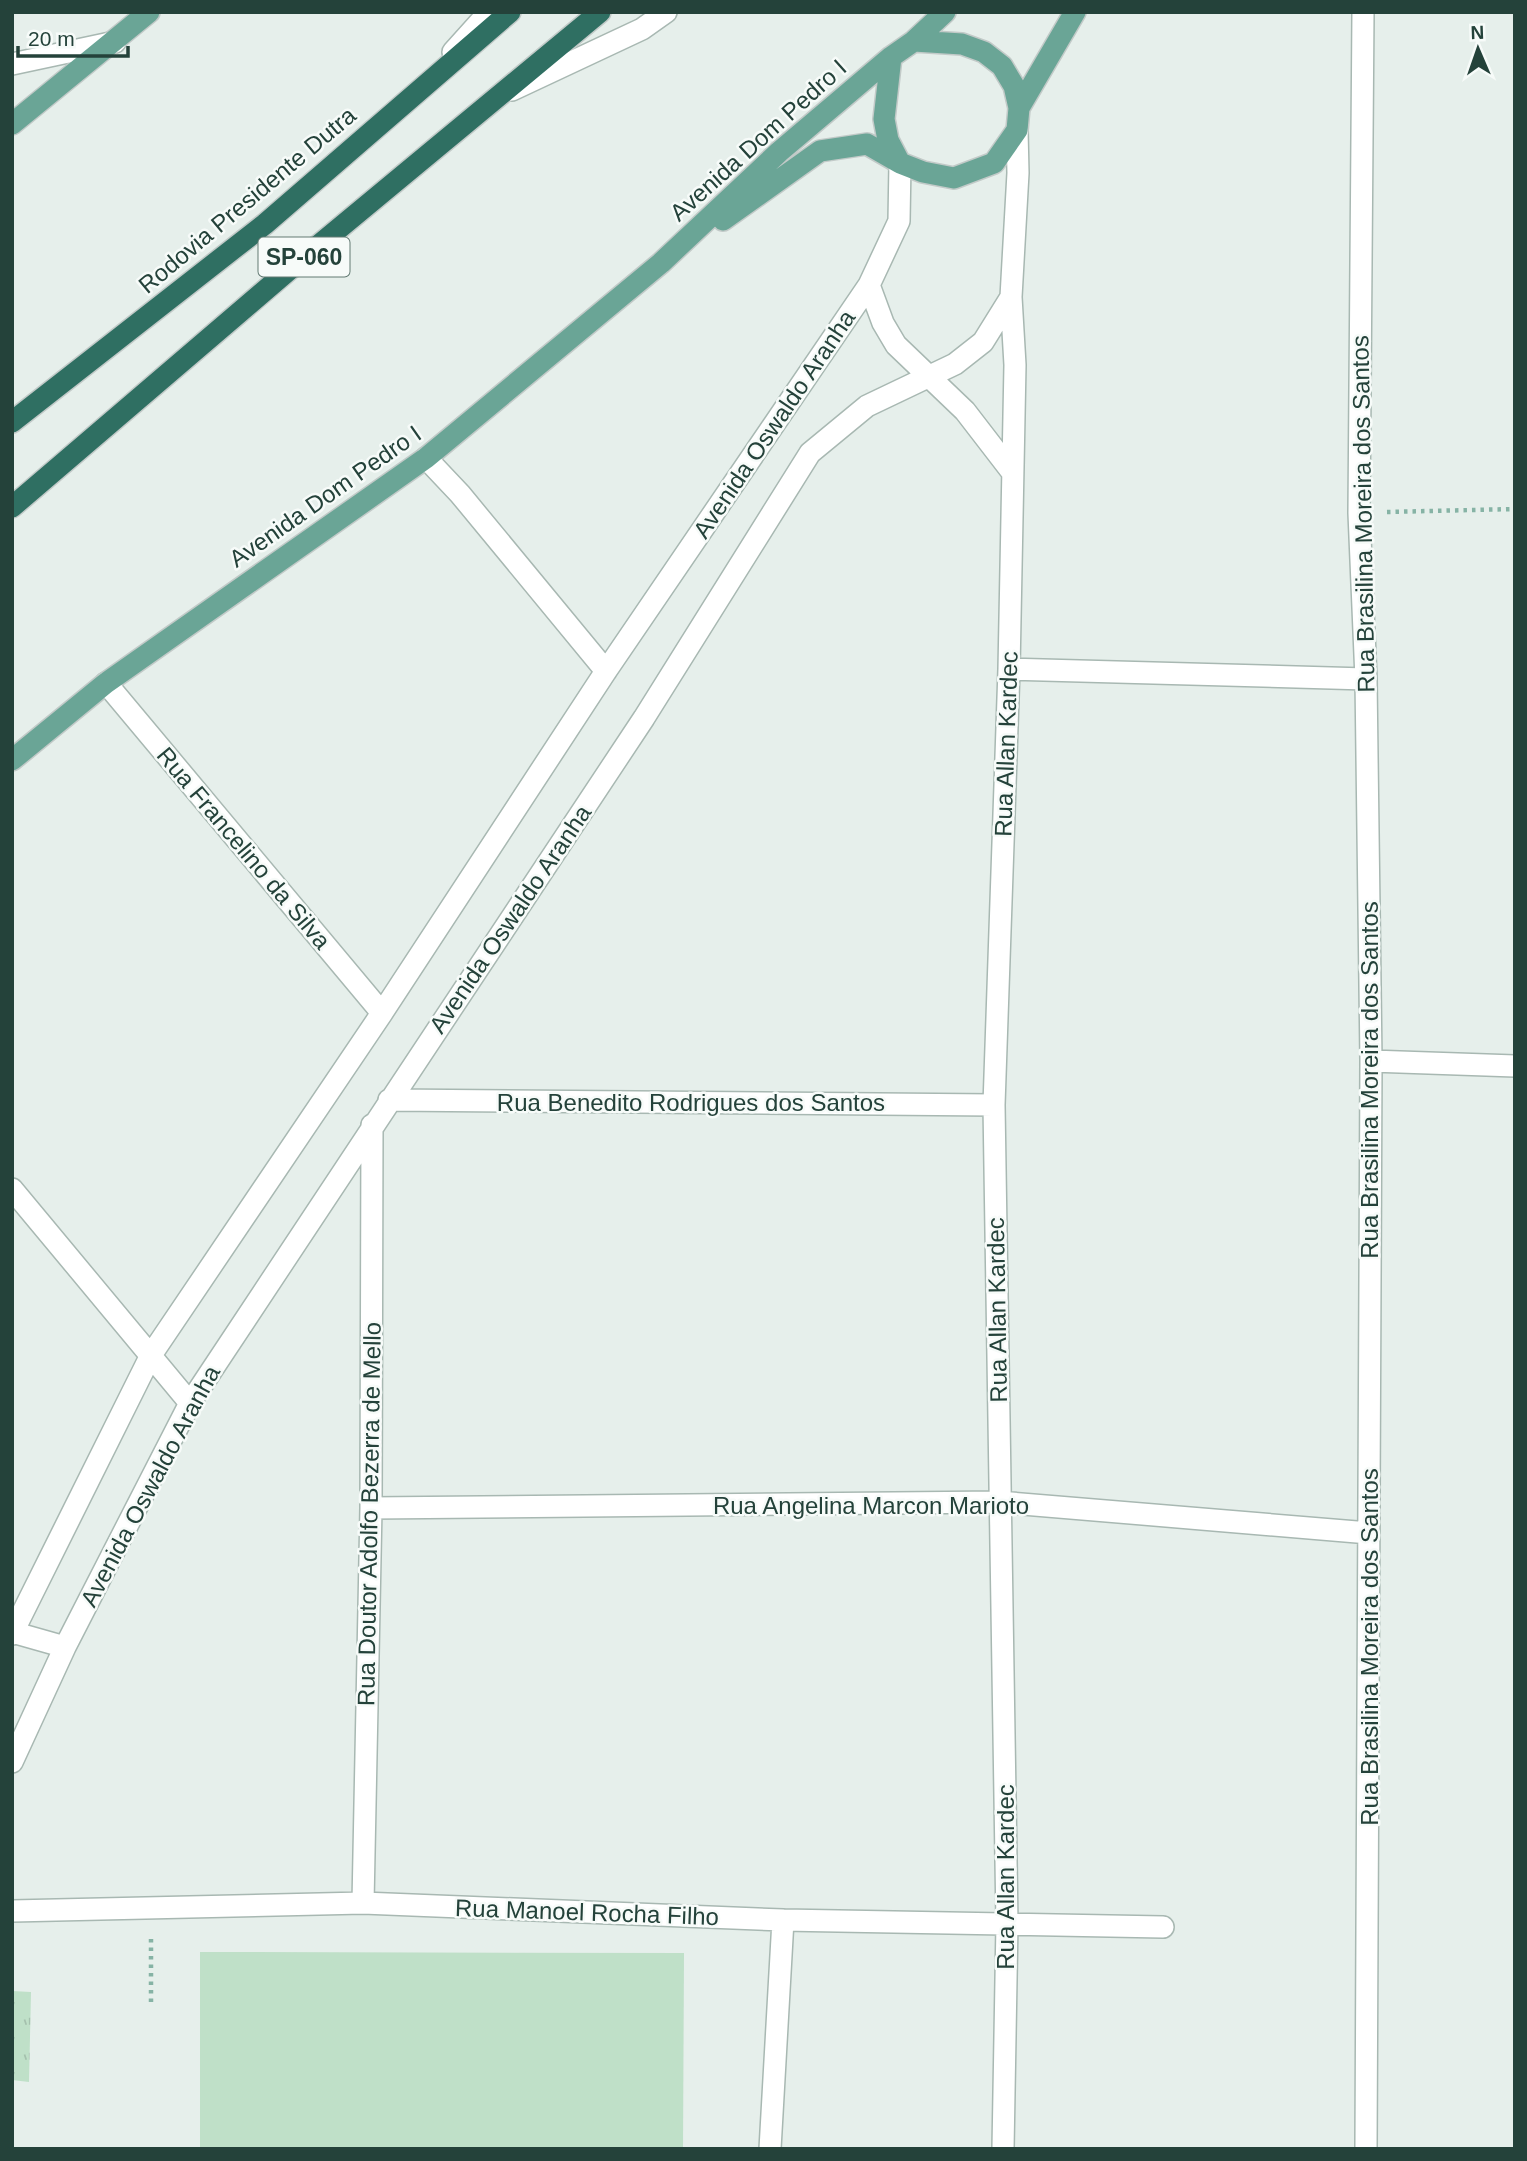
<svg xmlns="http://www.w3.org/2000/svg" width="1527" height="2161" viewBox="0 0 1527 2161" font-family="Arial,sans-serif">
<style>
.park{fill:url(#park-tufts)}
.pitch{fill:#bfe0c8}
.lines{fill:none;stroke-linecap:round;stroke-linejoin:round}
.minor-casing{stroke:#a8b8b2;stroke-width:24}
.major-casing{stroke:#c2cac8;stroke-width:24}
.highway-casing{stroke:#c2cac8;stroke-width:24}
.path{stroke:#86b3a5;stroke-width:4.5;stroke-dasharray:3.5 5;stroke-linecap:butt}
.minor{stroke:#fff;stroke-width:21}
.major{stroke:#6aa596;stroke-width:21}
.highway{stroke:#2f6f62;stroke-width:21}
.labels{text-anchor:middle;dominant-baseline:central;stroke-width:5;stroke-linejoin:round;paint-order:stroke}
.shield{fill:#f7fbf9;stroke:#637a73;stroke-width:2}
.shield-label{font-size:23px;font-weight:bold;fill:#24423a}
.street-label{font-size:24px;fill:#24423a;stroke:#f7fbf9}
</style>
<defs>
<pattern id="park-tufts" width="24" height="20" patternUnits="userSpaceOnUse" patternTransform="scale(1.75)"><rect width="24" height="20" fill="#bfe0c8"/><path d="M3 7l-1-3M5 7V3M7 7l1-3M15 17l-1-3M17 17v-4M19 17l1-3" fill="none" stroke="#a4c1ad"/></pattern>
</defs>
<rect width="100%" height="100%" fill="#e6efeb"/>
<!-- park -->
<path class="park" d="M12,1991L31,1992L29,2082L12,2080Z"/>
<!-- pitch -->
<path class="pitch" d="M200,1952L684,1953L683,2149H200Z"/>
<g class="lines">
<!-- minor casing -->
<g class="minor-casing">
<path id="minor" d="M1363,12L1359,513L1366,679L1371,1061L1366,2149
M453,52L489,12
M12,64L115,42
M512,90L642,29L666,12
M869,285L883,323L896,345L965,411L1012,472
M426,458L460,494L606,671
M1009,669L1366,679
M106,683L382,1013
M1371,1061L1515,1066
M389,1100L994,1105
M12,1189L190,1403
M371,1508L999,1502L1369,1533
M12,1632L65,1647
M12,1634L151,1355L382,1013L606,671L869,285L899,221L900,163
M12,1762L65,1647L190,1403L644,718L810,453L867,406L955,364L983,342L1011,297L1018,173L1017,130
M363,1903L371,1508L372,1125
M12,1911L363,1903L783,1920L1163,1927
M770,2149L783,1920
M1003,2149L1007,1923L994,1105L1009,669L1015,365L1011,297"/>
</g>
<!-- major casing -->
<g class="major-casing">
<path id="major" d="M914,41L945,12
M1019,108L1075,12
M12,124L149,12
M723,220L820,151L867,144L900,163
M12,760L106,683L426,458L661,263L779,152L891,57L914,41L962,44L984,52L1002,66L1014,86L1019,108L1017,130L994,163L954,178L923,172L900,163L888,140L884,119L891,57"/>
</g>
<!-- highway casing -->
<g class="highway-casing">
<path id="highway" d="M12,422L265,224L510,12
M12,507L290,269L600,12"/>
</g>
<!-- path -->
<path class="path" d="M1387,512L1515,509
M151,2002V1936"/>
<!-- minor -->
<use href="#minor" class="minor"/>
<!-- major -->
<use href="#major" class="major"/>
<!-- highway -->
<use href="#highway" class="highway"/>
</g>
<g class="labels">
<!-- shield labels -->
<rect class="shield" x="258.5" y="237.5" width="91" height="39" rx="5"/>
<g class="shield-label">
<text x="304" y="257">SP-060</text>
</g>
<!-- street labels -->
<g class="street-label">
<text transform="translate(758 140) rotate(-42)">Avenida Dom Pedro I</text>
<text transform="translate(247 200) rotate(-40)">Rodovia Presidente Dutra</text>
<text transform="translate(774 424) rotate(-56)">Avenida Oswaldo Aranha</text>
<text transform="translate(325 496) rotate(-35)">Avenida Dom Pedro I</text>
<text transform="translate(1363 514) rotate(-91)">Rua Brasilina Moreira dos Santos</text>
<text transform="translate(1006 744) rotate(-88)">Rua Allan Kardec</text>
<text transform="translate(244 848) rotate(50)">Rua Francelino da Silva</text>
<text transform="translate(510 919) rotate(-56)">Avenida Oswaldo Aranha</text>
<text transform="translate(1369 1080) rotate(-90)">Rua Brasilina Moreira dos Santos</text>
<text x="691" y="1102">Rua Benedito Rodrigues dos Santos</text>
<text transform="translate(997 1310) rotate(-91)">Rua Allan Kardec</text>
<text transform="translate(150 1486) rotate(-62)">Avenida Oswaldo Aranha</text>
<text x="871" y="1505">Rua Angelina Marcon Marioto</text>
<text transform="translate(369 1514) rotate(-89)">Rua Doutor Adolfo Bezerra de Mello</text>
<text transform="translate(1369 1647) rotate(-90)">Rua Brasilina Moreira dos Santos</text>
<text transform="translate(1005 1877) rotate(-90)">Rua Allan Kardec</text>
<text transform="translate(587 1912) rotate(2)">Rua Manoel Rocha Filho</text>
</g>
</g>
<!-- border -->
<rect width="1527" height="2161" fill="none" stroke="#24423a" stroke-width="28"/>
<!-- north arrow -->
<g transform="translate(1478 49) rotate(358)" stroke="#f7fbf9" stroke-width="5" paint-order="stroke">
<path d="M0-5L12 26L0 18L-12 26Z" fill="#24423a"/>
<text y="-10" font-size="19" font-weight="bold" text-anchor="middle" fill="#24423a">N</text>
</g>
<!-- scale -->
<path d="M18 46v10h110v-10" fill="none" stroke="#24423a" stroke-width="3.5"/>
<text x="28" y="46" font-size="21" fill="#24423a" stroke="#f7fbf9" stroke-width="5" paint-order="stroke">20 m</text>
</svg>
